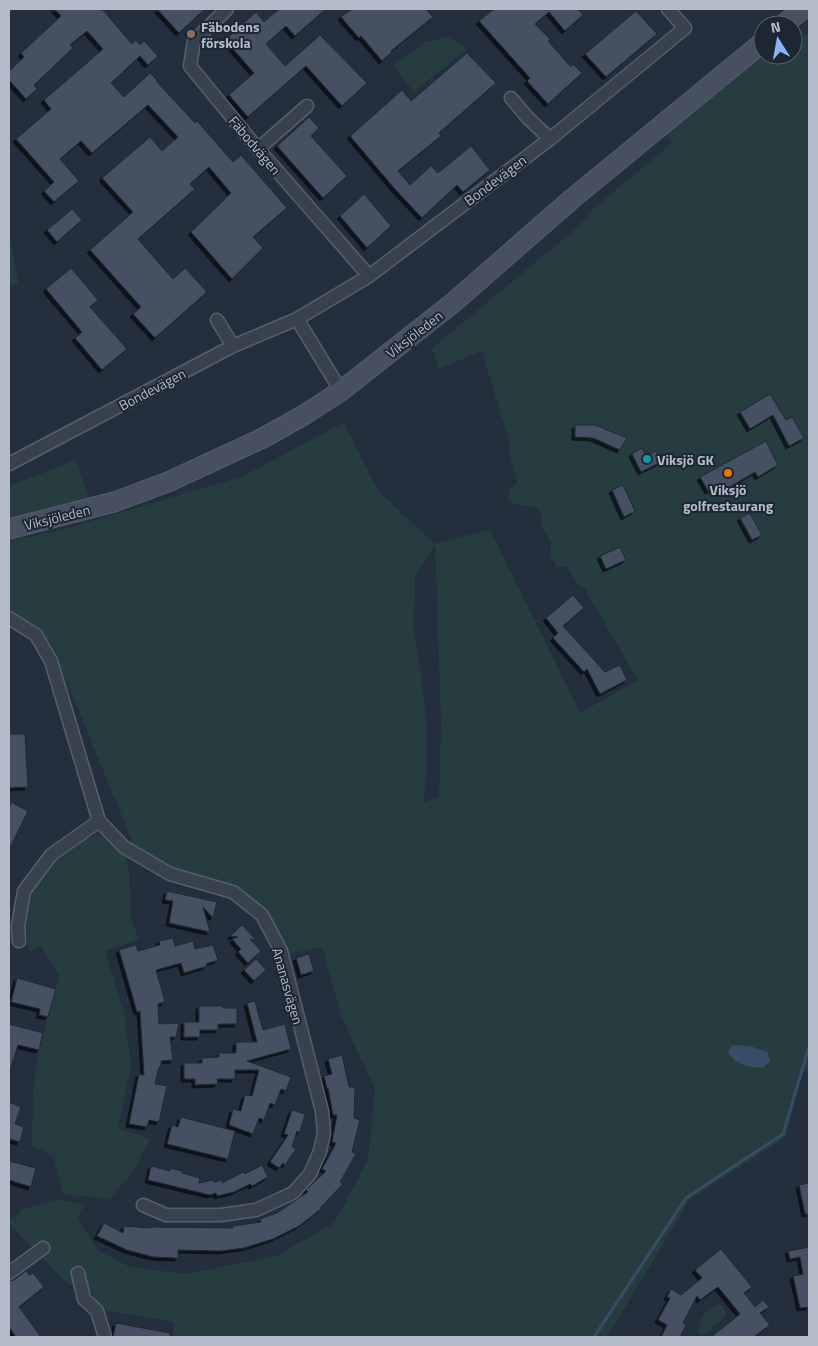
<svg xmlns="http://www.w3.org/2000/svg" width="818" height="1346" viewBox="0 0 818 1346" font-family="'Titillium Web',sans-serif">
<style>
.green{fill:#263c3f;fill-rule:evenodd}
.water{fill:#394c67}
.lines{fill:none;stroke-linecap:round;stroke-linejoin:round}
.stream{stroke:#394c67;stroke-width:3}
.building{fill:#455162;stroke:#1f2835;filter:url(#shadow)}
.minor-casing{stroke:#565f6c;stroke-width:15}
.secondary-casing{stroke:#565f6c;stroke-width:21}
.minor{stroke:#38414e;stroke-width:12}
.secondary{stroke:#465061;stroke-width:19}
.education-dot{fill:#8d6e63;stroke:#1d2633;stroke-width:2}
.culture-dot{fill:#0f9aa8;stroke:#1d2633;stroke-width:2}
.food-dot{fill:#e8710a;stroke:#1d2633;stroke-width:2}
.labels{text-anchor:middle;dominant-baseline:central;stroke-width:4;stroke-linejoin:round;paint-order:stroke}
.poi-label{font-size:14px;font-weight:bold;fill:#b4bcc9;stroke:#1d2633;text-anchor:start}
.street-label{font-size:14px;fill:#b4bcc9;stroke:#1d2633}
</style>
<defs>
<filter id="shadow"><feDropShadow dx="-3" dy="3" stdDeviation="0" flood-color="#0009"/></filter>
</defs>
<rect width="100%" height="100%" fill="#242f3e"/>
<!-- green -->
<path class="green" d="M809,33V1071L802,1072L786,1137L690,1199L607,1337H173L174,1322L108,1311L65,1281L9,1224V1221L15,1218L21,1210L58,1200L84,1204L77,1219L99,1251L130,1267L186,1274L276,1256L334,1223L368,1160L375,1089L341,1015L322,947L288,954L278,931L265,911L173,869L134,846L52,645C40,631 28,617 9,615V541L62,530L244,476L344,422L378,491L435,544L490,529L580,713L638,680L583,586H579L567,567H556L550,556L551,542L540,524L541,515L537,508L508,502L509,488L518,483L509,452L511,448L482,351L439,369L432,348L579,226L592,210L672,143L666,135L763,55H777L779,58L782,55H793V46ZM435,544L441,723L439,797L424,802L426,775V719L421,672L414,633L415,577Z
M448,37L467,49L414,92L393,66L425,42Z
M9,233L19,286L9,284Z
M76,460L89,499L39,514L9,519V486Z
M96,836L102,837L126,858L129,872L131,918L139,939L105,951L125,1016L131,1067L118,1128L150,1139L133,1172L109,1199L63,1194L54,1159L47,1153L32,1146L33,1090L39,1051L59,976L41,946L30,952L28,947V937L23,925L28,896L46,868L81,840Z
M719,1304C724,1306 726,1311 726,1316L704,1335L698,1334C697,1322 707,1306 719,1304Z"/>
<!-- water -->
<path class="water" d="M738,1045L753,1047L767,1052L770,1061L763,1068C748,1067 738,1066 728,1053L731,1046Z"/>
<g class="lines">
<!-- stream -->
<path class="stream" d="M594,1337L686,1198L783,1134L809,1047"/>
</g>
<!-- building -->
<path class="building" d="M54,9H102L132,44L136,40L140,45L144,41L158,56L148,65L140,56L111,83L124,97L150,73L157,80L156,81L195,123L197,121L233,162L241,155L287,208L253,237L263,248L232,279L191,232L231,193L209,167L190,184L195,189L138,239L173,279L185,268L207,292L155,338L133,314L141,307L90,250L133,212L102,178L150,137L162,151L178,137L148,105L92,153L81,141L60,159L79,181L54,202L44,191L54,182L16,139L51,109L44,100L103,49L87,31L70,45L73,48L34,85L37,89L26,99L9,80V71L24,57L21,53L61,16Z
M157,9H205L179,33Z
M279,9H326L295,36L286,26L266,44L285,66L320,35L367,83L342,106L306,66L248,117L229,95L254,73L225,40L256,12L264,22Z
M352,9H426L433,17L391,51L392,52L382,61L361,36L359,38L341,17Z
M494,9H578L583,15L565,31L549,12L535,24L550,39L548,41L571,67L573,64L582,73L548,104L527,81L530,78L479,21Z
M636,11L657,34L606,77L585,54Z
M467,53L496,83L439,133L441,136L398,171L410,185L431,166L438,173L471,146L490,170L463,192L457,185L422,218L394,188L350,136L402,90L411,101Z
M309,117L319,128L311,136L347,176L323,198L277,146Z
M364,194L391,226L367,248L340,216Z
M72,209L82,220L57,242L47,230Z
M71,268L98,300L90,307L127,349L102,370L75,338L82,332L46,289Z
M770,394L786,420L792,417L804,438L789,446L773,415L750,429L740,412Z
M575,425H595L627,438L620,450L593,438L575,437Z
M766,441L778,465L758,477L755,472L723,491L720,485L708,491L700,477Z
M642,448L646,456L656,451L661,462L641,472L632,454Z
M623,485L635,511L624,517L612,490Z
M750,513L762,535L752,540L740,518Z
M620,547L626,560L606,569L600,556Z
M573,595L584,608L563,626L605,672L620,665L627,680L600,694L587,669L584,672L553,638L558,633L546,618Z
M9,734H25L28,787L9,788Z
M11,802L28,811L9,850V808Z
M167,891L217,902L213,918L203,907L210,932L169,923L173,901L165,900Z
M242,925L256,940L250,939L261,951L248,963L238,952L241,949L232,939L238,937L230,936Z
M173,938L175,946L193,941L195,949L213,945L218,960L206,964L207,966L184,973L181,963L156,970L165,1002L158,1004L159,1024L179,1023L176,1037H170L173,1060L161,1061V1067H159L155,1084L167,1086L159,1122L149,1120L147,1127L129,1124L139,1074L144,1075L140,1011L137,1012L119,950L136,945L138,951L160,945L159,941Z
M309,954L314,971L301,975L296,958Z
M256,959L266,970L254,981L244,970Z
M17,978L56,989L48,1017L39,1015L40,1009L11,1002Z
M255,1001L263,1030L285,1024L291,1049L247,1061L291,1077L286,1091L281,1089L275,1105L270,1103L264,1120L259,1118L253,1134L229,1125L233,1109L241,1111L245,1095L252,1096L259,1070H235V1079H217L218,1084L195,1085V1079H184V1063H202V1058L219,1057V1053H236V1042H257L247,1003Z
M199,1006H223V1008H237V1024H218V1030H200V1037H184V1022H199Z
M9,1024L43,1033L39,1050L18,1045L11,1067H9Z
M342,1055L349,1087H355L354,1118L360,1120L352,1152L356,1154L340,1182L343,1184L321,1207V1209L299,1226L273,1239L244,1248L221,1251L178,1250V1258L153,1257L127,1250L97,1236L104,1223L123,1233L124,1226L151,1228V1227L233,1228V1226L261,1222L260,1219L277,1213L308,1192L306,1190L326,1171L322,1169L336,1143L332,1142L337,1115H333L328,1088L327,1089L324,1076L332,1074L328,1059Z
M9,1102L21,1107L15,1124L24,1127L20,1142L9,1139Z
M292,1110L305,1114L300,1132L297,1131L292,1147L296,1149L285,1165L283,1163L279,1168L270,1162L288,1135L284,1134Z
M181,1117L235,1131L228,1159L167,1144L172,1125L178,1127Z
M9,1161L36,1168L31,1187L9,1180Z
M262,1165L268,1177L252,1186L250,1184L234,1192L217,1196L216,1193L210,1195L148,1180L151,1166L170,1171V1168L182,1171V1173L200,1178L199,1183L213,1180L214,1182L223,1180L222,1183L244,1172L245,1174Z
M809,1183V1214H805L799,1185Z
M809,1247V1307L800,1308L793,1276L803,1274L800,1257L790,1259L788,1251Z
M721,1249L752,1287L744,1293L755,1307L763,1300L769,1307L760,1313L770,1325L754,1337H711L740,1314L718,1287L700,1300L697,1296L683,1323L686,1325L680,1337H661L667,1325L658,1320L670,1298L667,1297L671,1289L681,1295L702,1278L695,1270Z
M26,1271L29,1275L33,1273L44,1287L19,1307L41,1337H16L9,1327V1281L14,1280Z
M116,1323L170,1333V1337H113Z"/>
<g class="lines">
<!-- minor casing -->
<g class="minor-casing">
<path id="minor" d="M227,9L194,41L190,66L258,149L369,276
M511,98L527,117L550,139
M258,149L307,106
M297,319L341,391
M217,320L233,346
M9,464L233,346L297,319L369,276L550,139L685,28L668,9
M9,618L36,635L51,661L99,821L124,847L170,874L233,892L262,915L281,951L322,1111L324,1133L320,1151L310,1174L293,1193L256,1210L221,1215H166L143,1205
M19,941L18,926L24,891L51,855L99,821
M9,1273L43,1248
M78,1273L84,1299L97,1311L105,1337"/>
</g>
<!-- secondary casing -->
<g class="secondary-casing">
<path id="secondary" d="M783,25L803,9
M9,529L114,502L168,482L263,438L304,415L341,391L454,302L573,198L763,42"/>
</g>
<!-- minor -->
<use href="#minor" class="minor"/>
<!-- secondary -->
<use href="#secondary" class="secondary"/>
</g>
<!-- markers -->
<circle class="education-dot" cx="191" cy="34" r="5"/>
<circle class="culture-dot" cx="647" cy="459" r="5"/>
<circle class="food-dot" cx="728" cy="473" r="5"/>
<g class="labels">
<!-- poi labels -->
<g class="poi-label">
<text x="201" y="26">Fäbodens<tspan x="201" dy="16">förskola</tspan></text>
<text x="657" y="459">Viksjö GK</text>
<text x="728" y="489" text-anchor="middle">Viksjö<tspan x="728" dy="16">golfrestaurang</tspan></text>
</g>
<!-- street labels -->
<g class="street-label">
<text transform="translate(255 145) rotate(50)">Fäbodvägen</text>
<text transform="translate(495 180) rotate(-37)">Bondevägen</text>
<text transform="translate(414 334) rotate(-38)">Viksjöleden</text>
<text transform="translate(152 389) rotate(-28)">Bondevägen</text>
<text transform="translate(57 517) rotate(-14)">Viksjöleden</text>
<text transform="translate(288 986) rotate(74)">Ananasvägen</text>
</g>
</g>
<!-- border -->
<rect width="818" height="1346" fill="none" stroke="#b4bcc9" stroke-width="20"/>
<!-- north arrow -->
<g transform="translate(778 40) rotate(349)"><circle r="24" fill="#1d2633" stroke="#59626f"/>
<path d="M0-4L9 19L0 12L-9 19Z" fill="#8ab4f8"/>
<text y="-8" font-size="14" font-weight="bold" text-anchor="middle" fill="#b4bcc9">N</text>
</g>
</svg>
